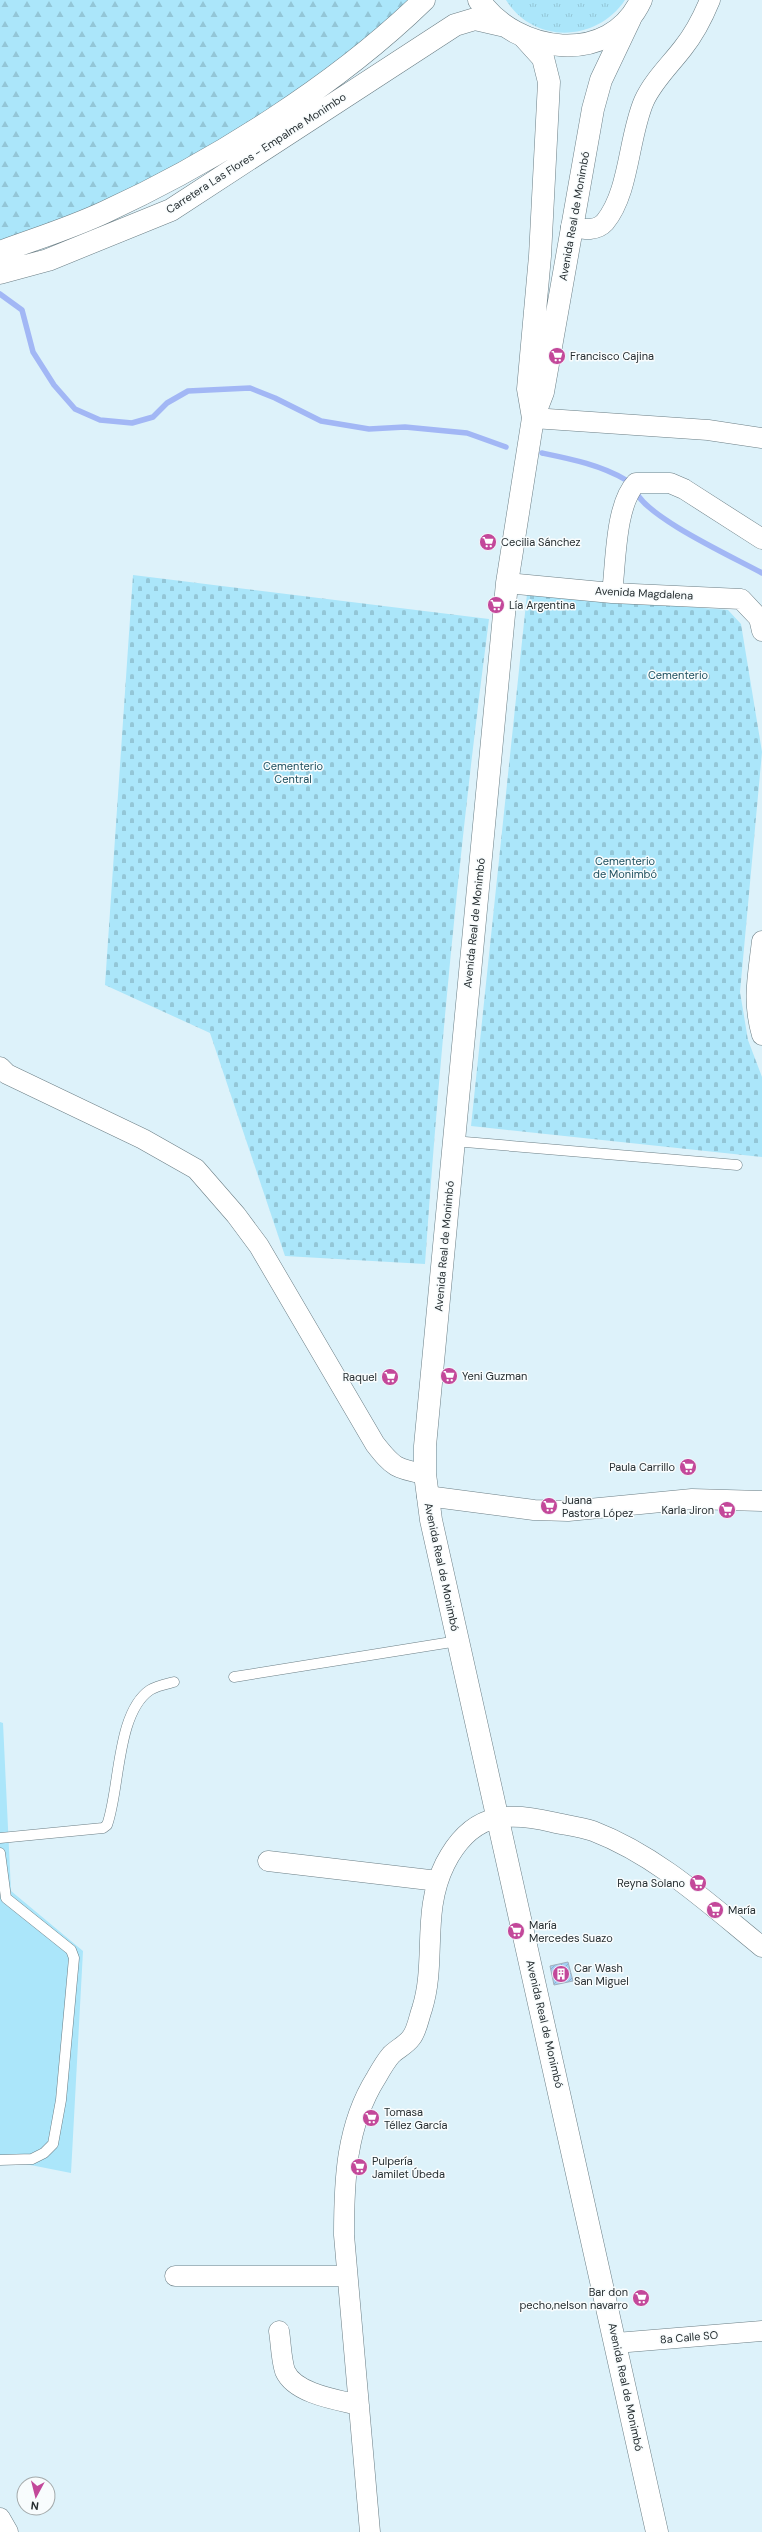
<svg xmlns="http://www.w3.org/2000/svg" width="762" height="2532" viewBox="0 0 762 2532" font-family="'DM Sans',sans-serif">
<style>
.grass{fill:url(#grass-tufts)}
.forest{fill:url(#forest-firs)}
.cemetery{fill:url(#cemetery-stones)}
.park{fill:#abe6fa}
.lines{fill:none;stroke-linecap:round;stroke-linejoin:round}
.stream{stroke:#a2b7f5;stroke-width:5.5}
.building{fill:url(#building-hatch);stroke:#a2b0bd}
.service-casing{stroke:#6b7e85;stroke-width:11}
.minor-casing{stroke:#6b7e85;stroke-width:21}
.tertiary-casing{stroke:#6b7e85;stroke-width:23}
.trunk-casing{stroke:#6b7e85;stroke-width:23}
.service{stroke:#fff;stroke-width:10}
.minor{stroke:#fff;stroke-width:20}
.tertiary{stroke:#fff;stroke-width:22}
.trunk{stroke:#fff;stroke-width:22}
.labels{text-anchor:middle;dominant-baseline:central;stroke-width:3;stroke-linejoin:round;paint-order:stroke}
.street-label{font-size:11px;fill:#262e31;stroke:#f8fcfd}
.poi-label{font-size:11px;fill:#262e31;stroke:#f8fcfd;text-anchor:start}
.park-label{font-size:11px;fill:#205160;stroke:#f8fcfd}
</style>
<defs>
<pattern id="grass-tufts" width="24" height="20" patternUnits="userSpaceOnUse"><rect width="24" height="20" fill="#abe6fa"/><path d="M3 7l-1-3M5 7V3M7 7l1-3M15 17l-1-3M17 17v-4M19 17l1-3" fill="none" stroke="#93c6d7"/></pattern>
<pattern id="forest-firs" width="22" height="20" patternUnits="userSpaceOnUse"><rect width="22" height="20" fill="#abe6fa"/><path d="M5 1l3.5 6h-7zM16 11l3.5 6h-7z" fill="#93c6d7"/></pattern>
<pattern id="cemetery-stones" width="16" height="16" patternUnits="userSpaceOnUse"><rect width="16" height="16" fill="#abe6fa"/><path d="M2 7V4a2 2 0 0 1 4 0v3zM10 15v-3a2 2 0 0 1 4 0v3z" fill="#93c6d7"/></pattern>
<pattern id="building-hatch" width="6" height="6" patternUnits="userSpaceOnUse"><rect width="6" height="6" fill="#a4cef3"/><path d="M-1 1l2-2M0 6l6-6M5 7l2-2" fill="none" stroke="#8db1d1"/></pattern>
</defs>
<rect width="100%" height="100%" fill="#ddf2fa"/>
<!-- grass -->
<path class="grass" d="M506,0H625C597,42 534,45 506,0Z"/>
<!-- forest -->
<path class="forest" d="M0,0H424L260,126L0,252Z"/>
<!-- cemetery -->
<path class="cemetery" d="M133,575L489,619C461,833 440,1048 425,1264L285,1256L210,1033L105,985Z
M527,594L728,610L741,624L762,752L740,992L748,1040L762,1077V1157L471,1126Z"/>
<!-- park -->
<path class="park" d="M0,1722L3,1723L11,1891L83,1951L71,2173L0,2159Z"/>
<g class="lines">
<!-- stream -->
<path class="stream" d="M0,294L22,310L33,352L54,385L75,409L100,420L132,423L153,417L167,403L188,391L250,388L275,398L321,421L369,429L405,427L467,433L506,447
M542,453C571,459 601,465 626,480
M636,492C648,518 733,557 762,573"/>
</g>
<!-- building -->
<path class="building" d="M568,1962L573,1981L554,1985L550,1966Z"/>
<g class="lines">
<!-- service casing -->
<g class="service-casing">
<path id="service" d="M453,1141L737,1165
M234,1677L458,1641
M0,1838L103,1828L107,1825C120,1790 116,1713 150,1690C156,1686 166,1684 174,1682
M0,1853L6,1898L71,1950L74,1958L61,2100L53,2144L44,2153L32,2159L0,2160"/>
</g>
<!-- minor casing -->
<g class="minor-casing">
<path id="minor" d="M571,227C583,229 596,232 605,222C630,191 628,138 644,101C653,81 670,65 683,48C695,33 703,17 710,0
M533,418L708,430L762,438
M507,583L612,593L741,599L759,618L762,631
M612,593C616,563 615,505 636,483H670L684,489L762,539
M762,941C758,976 752,1001 762,1035
M0,1067L7,1074L143,1139L196,1169L236,1215L259,1246L375,1444C393,1467 396,1469 425,1474
M427,1496L534,1510L568,1511L692,1499L762,1501
M268,1861L438,1881
M175,2276H347
M279,2331C281,2343 281,2359 285,2371C295,2394 338,2400 359,2405
M616,2343L762,2331
M0,2518L8,2532
M370,2532L344,2235C344,2180 346,2126 376,2078C380,2071 385,2062 391,2055C397,2049 406,2045 411,2038C417,2031 419,2017 422,2009C437,1961 421,1912 445,1864C470,1815 503,1810 552,1822C565,1825 580,1827 593,1831C658,1856 709,1904 762,1947"/>
</g>
<!-- tertiary casing -->
<g class="tertiary-casing">
<path id="tertiary" d="M630,19L601,80L593,109L543,392L533,418L507,583L425,1446V1474L431,1520L657,2532
M524,37L543,58L549,82L540,256L528,389L533,418"/>
</g>
<!-- trunk casing -->
<g class="trunk-casing">
<path id="trunk" d="M479,0C516,54 610,67 641,0
M0,252C35,239 71,228 105,212C214,162 338,84 424,0
M0,273L48,260L171,210L455,25L475,19L501,25"/>
</g>
<!-- service -->
<use href="#service" class="service"/>
<!-- minor -->
<use href="#minor" class="minor"/>
<!-- tertiary -->
<use href="#tertiary" class="tertiary"/>
<!-- trunk -->
<use href="#trunk" class="trunk"/>
</g>
<!-- icons -->
<defs>
<g id="supermarket-disc" transform="scale(0.9)"><circle r="9.5" fill="#c3489a" stroke="#f8fcfd"/><path d="M-6-5.5h2.5l.6 2H6L4.5 2H-2.5L-4.4-4H-6ZM-1.5 3.2a1.3 1.3 0 1 0 .1 0ZM3 3.2a1.3 1.3 0 1 0 .1 0Z" fill="#fff"/></g>
<g id="building-disc" transform="scale(0.9)"><circle r="9.5" fill="#c3489a" stroke="#f8fcfd"/><path d="M-4-6H4V6H1V3H-1V6H-4ZM-2.5-4.3h1.7v1.8h-1.7ZM.8-4.3h1.7v1.8H.8ZM-2.5-1h1.7V.8h-1.7ZM.8-1h1.7V.8H.8Z" fill="#fff"/></g>
</defs>
<g fill-rule="evenodd">
<use href="#supermarket-disc" x="557" y="356"/>
<use href="#supermarket-disc" x="488" y="542"/>
<use href="#supermarket-disc" x="496" y="605"/>
<use href="#supermarket-disc" x="449" y="1376"/>
<use href="#supermarket-disc" x="390" y="1377"/>
<use href="#supermarket-disc" x="688" y="1467"/>
<use href="#supermarket-disc" x="549" y="1506"/>
<use href="#supermarket-disc" x="727" y="1510"/>
<use href="#supermarket-disc" x="698" y="1883"/>
<use href="#supermarket-disc" x="715" y="1910"/>
<use href="#supermarket-disc" x="516" y="1931"/>
<use href="#building-disc" x="561" y="1974"/>
<use href="#supermarket-disc" x="371" y="2118"/>
<use href="#supermarket-disc" x="359" y="2167"/>
<use href="#supermarket-disc" x="641" y="2298"/>
</g>
<g class="labels">
<!-- street labels -->
<g class="street-label">
<text transform="translate(256 153) rotate(-33)">Carretera Las Flores - Empalme Monimbo</text>
<text transform="translate(574 216) rotate(-80)">Avenida Real de Monimbó</text>
<text transform="translate(644 593) rotate(3)">Avenida Magdalena</text>
<text transform="translate(474 923) rotate(-84)">Avenida Real de Monimbó</text>
<text transform="translate(444 1246) rotate(-85)">Avenida Real de Monimbó</text>
<text transform="translate(442 1567) rotate(78)">Avenida Real de Monimbó</text>
<text transform="translate(545 2024) rotate(77)">Avenida Real de Monimbó</text>
<text transform="translate(689 2337) rotate(-5)">8a Calle SO</text>
<text transform="translate(626 2387) rotate(78)">Avenida Real de Monimbó</text>
</g>
<!-- poi labels -->
<g class="poi-label">
<text x="570" y="356">Francisco Cajina</text>
<text x="501" y="542">Cecilia Sánchez</text>
<text x="509" y="605">Lía Argentina</text>
<text x="462" y="1376">Yeni Guzman</text>
<text x="377" y="1377" text-anchor="end">Raquel</text>
<text x="675" y="1467" text-anchor="end">Paula Carrillo</text>
<text x="562" y="1500">Juana<tspan x="562" dy="13">Pastora López</tspan></text>
<text x="714" y="1510" text-anchor="end">Karla Jiron</text>
<text x="685" y="1883" text-anchor="end">Reyna Solano</text>
<text x="728" y="1910">María</text>
<text x="529" y="1925">María<tspan x="529" dy="13">Mercedes Suazo</tspan></text>
<text x="574" y="1968">Car Wash<tspan x="574" dy="13">San Miguel</tspan></text>
<text x="384" y="2112">Tomasa<tspan x="384" dy="13">Téllez García</tspan></text>
<text x="372" y="2161">Pulpería<tspan x="372" dy="13">Jamilet Úbeda</tspan></text>
<text x="628" y="2292" text-anchor="end">Bar don<tspan x="628" dy="13">pecho,nelson navarro</tspan></text>
</g>
<!-- park labels -->
<g class="park-label">
<text x="678" y="675">Cementerio</text>
<text x="293" y="766">Cementerio<tspan x="293" dy="13">Central</tspan></text>
<text x="625" y="861">Cementerio<tspan x="625" dy="13">de Monimbó</tspan></text>
</g>
</g>
<!-- north arrow -->
<g transform="translate(36 2496) rotate(187)"><circle r="19" fill="#f8fcfd" stroke="#a4aaab"/>
<path d="M0-3L7 15L0 10L-7 15Z" fill="#c3489a"/>
<text y="-6" font-size="11" font-weight="bold" text-anchor="middle" fill="#262e31">N</text>
</g>
</svg>
